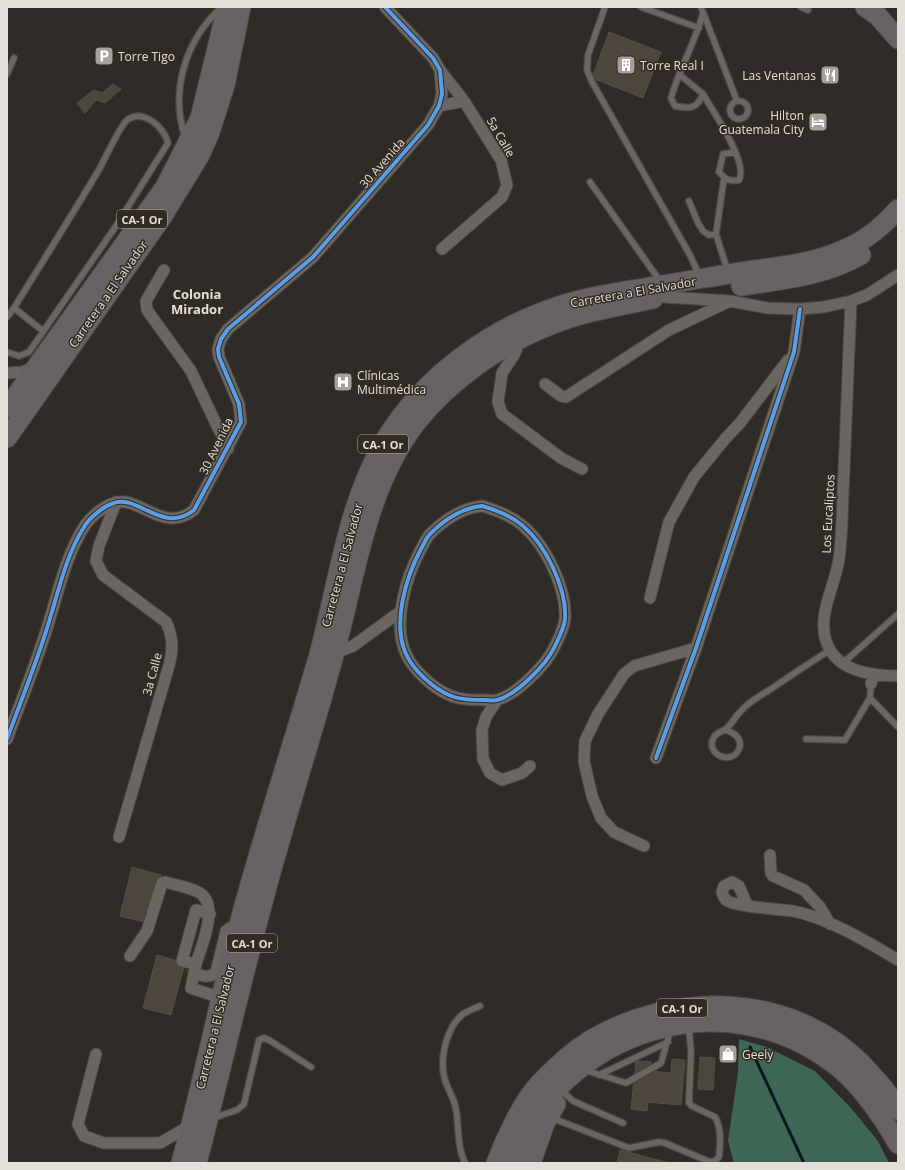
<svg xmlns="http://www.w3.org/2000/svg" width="905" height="1170" viewBox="0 0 905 1170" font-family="'Open Sans',sans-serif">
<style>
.forest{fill:#3d6653}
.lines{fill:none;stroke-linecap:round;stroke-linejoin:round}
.stream{stroke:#041b22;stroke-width:3}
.building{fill:#4c463c;stroke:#524f4a}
.service-casing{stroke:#4c4844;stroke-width:8}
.minor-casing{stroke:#4c4844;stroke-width:13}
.trunk-casing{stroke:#4c4844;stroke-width:21}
.service{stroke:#6a6662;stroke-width:5.5}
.minor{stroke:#6a6662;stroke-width:11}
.trunk{stroke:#676364;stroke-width:19}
.path-bridge{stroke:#686662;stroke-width:2;stroke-dasharray:1 3;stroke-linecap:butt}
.cycleway-casing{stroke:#332b22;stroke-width:6}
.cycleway{stroke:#5a9eea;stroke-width:4}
.labels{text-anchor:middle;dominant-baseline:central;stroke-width:3;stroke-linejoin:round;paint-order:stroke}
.shield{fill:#332b22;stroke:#afa9a2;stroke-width:1}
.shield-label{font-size:11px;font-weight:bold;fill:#e4dfd9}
.poi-label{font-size:12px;fill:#e4dfd9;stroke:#332b22;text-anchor:start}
.street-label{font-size:12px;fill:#e4dfd9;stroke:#332b22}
.neighbourhood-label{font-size:13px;font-weight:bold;fill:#e4dfd9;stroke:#332b22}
</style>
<rect width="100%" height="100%" fill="#2f2b26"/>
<!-- forest -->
<path class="forest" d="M739,1039L767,1047L815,1071L851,1108L878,1141L889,1163H734L728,1141L738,1072Z"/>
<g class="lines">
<!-- stream -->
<path class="stream" d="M750,1047L804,1163"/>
</g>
<!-- building -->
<path class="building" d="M609,32L661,52L643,98L592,78Z
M113,84L121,89L105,103L96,100L85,113L77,103L94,90L102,93Z
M132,867L161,875L148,923L120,916Z
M157,955L185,963L171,1015L143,1008Z
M700,1057L715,1058L713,1090L698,1089Z
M672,1059L685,1060L681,1105L648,1102L647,1111L631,1109L636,1061L651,1062L650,1071L671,1073Z
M620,1150L669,1163H617Z"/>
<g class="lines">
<!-- service casing -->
<g class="service-casing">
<path id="service" d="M605,7L588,55L587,70L592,82L690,255L700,277
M641,7L699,28
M701,7L737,101
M801,7L808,10
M7,74L14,58
M680,75L703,94C697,109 690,109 675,106L671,98C679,69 695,43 703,13
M703,94C712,110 749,163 739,180C730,182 725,179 719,172L723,154L735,152
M730 110a9 9 0 1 1 18 0a9 9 0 1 1-18 0Z
M185,137C170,91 185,40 222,7
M724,178L716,234L728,272
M590,182L660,281
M689,201L698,223L703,231L709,235L716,234
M14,308L43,331
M7,317L14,308C43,261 72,215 100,168C105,158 121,125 127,120C144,108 164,128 168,143L116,226L29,352L19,356L7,352
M843,663L898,614
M870,698L898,727
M725,730C734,732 743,739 739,749C731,767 704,753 714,737C717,732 722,732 726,729C731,725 735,717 740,712C749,701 762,695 774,687C793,674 811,662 830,650
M806,739L845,740L870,698L871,684
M585,1070L626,1083L661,1063L670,1032
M599,1075L668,1042
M563,1092L573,1101L623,1123
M213,1118L237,1110L244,1104L259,1040L264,1038L269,1040L311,1067
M552,1118L629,1148L659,1142L665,1143L710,1162L715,1161L719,1157C720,1145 722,1128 715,1117L692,1106L689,1103L691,1052L689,1027
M465,1163C457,1147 459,1126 456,1109C454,1098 448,1090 445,1080C439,1059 446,1028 463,1014C468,1011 475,1008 480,1006"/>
</g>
<!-- minor casing -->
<g class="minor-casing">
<path id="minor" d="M440,70L464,101L501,160L507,185L502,197L442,249
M439,106L464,101
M164,270L146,301L147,310L191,371L228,449
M664,297L730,301L767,308L800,309L824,307L851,301L867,295L898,275
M851,301C849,358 846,414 844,471C842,500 843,530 839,559C835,588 813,620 830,650C843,672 875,676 898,676
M520,340L514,355L502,373L498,402L502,414L561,458L582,469
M7,373L23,372L34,367
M545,384L561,396L566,397L669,330L728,302
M116,502L99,546L96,561L103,575L166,622C174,638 173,652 168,669L119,837
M482,506C496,510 511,516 522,525C546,545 567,589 565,619C564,629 558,639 554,648C546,665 516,695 497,700C493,701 489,700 485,700C473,700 460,700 449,695C433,688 413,670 406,654C392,623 406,577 421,549C424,544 426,538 430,534C445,519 461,508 482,506Z
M650,598L669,522L694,477L725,439L740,423L788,360
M335,653L353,646L401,611
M871,684L873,674
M497,700L486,717L482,730L483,759L490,773L502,780L522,773L530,766
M7,739C22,698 39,657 51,615C60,585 67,554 84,527C90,517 104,506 114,503C138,494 163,535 194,510L241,422L239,404L219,357L218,349L221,339L228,329L313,257L428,125L439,106L442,94L440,70L433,58L385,7
M656,758L696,648L794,352L800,309
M644,846L614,832L601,818L592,796L584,761L585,741L598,714L624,674L634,666L696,648
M770,855L771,873L773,876L804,890L820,907L830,924
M747,905L739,886L732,882L724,886L722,892C723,895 724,898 726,900C735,907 779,909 793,911C828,918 868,942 898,960
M210,914L196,910L182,961L196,964L191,988L212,995L221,1001
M130,956L147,931L162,883L165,882C176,885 189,887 198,892C221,903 201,947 196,964
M194,973C203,976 209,979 216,972L226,931L230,928L238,929
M96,1054L78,1124L84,1136L104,1143H160L191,1125"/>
</g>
<!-- trunk casing -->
<g class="trunk-casing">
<path id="trunk" d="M865,7L878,16L898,39
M741,286C781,280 825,276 861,255
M7,408L165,187L200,118L227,7
M7,438L162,217L200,155L210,132L225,85L241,7
M181,1163C202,1085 218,1006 238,928C262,837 292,748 318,658C338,586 346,506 385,440C423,378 487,330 556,307C588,296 622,292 655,286C688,281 721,275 754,270C785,266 817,262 845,249C867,240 883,226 898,209
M197,1163C220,1075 240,986 264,898C286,816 312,736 334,655C356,576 365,490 416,423C450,380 500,345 551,325C583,312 619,306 653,299
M496,1163C505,1139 522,1102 539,1084C554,1068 574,1050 592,1039C676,991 790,992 861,1063C875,1078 889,1092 898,1110
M511,1163C561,1030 726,976 839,1068C864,1089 882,1116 898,1144
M531,1163L545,1123L556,1104"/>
</g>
<!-- service -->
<use href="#service" class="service"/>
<!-- minor -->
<use href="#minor" class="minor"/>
<!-- trunk -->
<use href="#trunk" class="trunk"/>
<!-- path-bridge -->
<path class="path-bridge" d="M7,409L27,426
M209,1029L237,1037"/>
<!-- cycleway casing -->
<g class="cycleway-casing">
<path id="cycleway" d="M482,506C496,510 511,516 522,525C546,545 567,589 565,619C564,629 558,639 554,648C546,665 516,695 497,700C493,701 489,700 485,700C473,700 460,700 449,695C433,688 413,670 406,654C392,623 406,577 421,549C424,544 426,538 430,534C445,519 461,508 482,506Z
M7,739C22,698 39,657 51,615C60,585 67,554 84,527C90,517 104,506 114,503C138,494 163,535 194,510L241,422L239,404L219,357L218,349L221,339L228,329L313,257L428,125L439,106L442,94L440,70L433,58L385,7
M656,758L696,648L794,352L800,309"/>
</g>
<!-- cycleway -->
<use href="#cycleway" class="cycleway"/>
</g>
<!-- icons -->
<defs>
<g id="parking-square" transform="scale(1)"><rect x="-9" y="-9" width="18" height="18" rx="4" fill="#a5a09a" stroke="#332b22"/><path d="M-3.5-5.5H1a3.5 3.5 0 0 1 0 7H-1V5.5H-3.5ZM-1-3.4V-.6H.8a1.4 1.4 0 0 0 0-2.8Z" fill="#fff"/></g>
<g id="building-square" transform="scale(1)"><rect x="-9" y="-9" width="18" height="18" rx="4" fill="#a5a09a" stroke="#332b22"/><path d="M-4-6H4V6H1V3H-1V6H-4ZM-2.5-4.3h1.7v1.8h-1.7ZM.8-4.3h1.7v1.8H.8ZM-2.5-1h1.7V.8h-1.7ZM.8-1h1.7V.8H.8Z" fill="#fff"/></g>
<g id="restaurant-square" transform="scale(1)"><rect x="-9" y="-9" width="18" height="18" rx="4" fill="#a5a09a" stroke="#332b22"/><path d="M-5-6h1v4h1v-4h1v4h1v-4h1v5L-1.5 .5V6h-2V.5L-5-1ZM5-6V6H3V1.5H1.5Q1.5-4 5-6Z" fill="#fff"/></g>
<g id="hotel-square" transform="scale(1)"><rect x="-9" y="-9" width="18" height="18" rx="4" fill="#a5a09a" stroke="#332b22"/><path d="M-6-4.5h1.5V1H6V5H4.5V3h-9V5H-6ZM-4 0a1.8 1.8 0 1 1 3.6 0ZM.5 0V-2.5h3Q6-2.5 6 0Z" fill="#fff"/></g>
<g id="hospital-square" transform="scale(1)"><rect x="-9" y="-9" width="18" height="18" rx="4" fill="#a5a09a" stroke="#332b22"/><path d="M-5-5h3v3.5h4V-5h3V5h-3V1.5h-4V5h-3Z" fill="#fff"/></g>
<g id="shop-square" transform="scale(1)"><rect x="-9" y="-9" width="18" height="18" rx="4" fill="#a5a09a" stroke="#332b22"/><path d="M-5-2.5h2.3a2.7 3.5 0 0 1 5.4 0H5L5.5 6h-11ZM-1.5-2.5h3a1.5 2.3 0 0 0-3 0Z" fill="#fff"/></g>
</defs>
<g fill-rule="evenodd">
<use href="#parking-square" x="104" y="56"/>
<use href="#building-square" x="626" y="65"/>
<use href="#restaurant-square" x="830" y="75"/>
<use href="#hotel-square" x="818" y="122"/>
<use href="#hospital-square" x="343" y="382"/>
<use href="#shop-square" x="728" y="1054"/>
</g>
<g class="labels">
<!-- shield labels -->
<g class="shield">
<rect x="117" y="210" width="50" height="18" rx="3"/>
<rect x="358" y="435" width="50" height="18" rx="3"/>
<rect x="227" y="934" width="50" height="18" rx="3"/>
<rect x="657" y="999" width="50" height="18" rx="3"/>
</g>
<g class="shield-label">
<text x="142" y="219">CA-1 Or</text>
<text x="383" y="444">CA-1 Or</text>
<text x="252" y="943">CA-1 Or</text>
<text x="682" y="1008">CA-1 Or</text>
</g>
<!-- poi labels -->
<g class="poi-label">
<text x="118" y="56">Torre Tigo</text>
<text x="640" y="65">Torre Real I</text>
<text x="816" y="75" text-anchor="end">Las Ventanas</text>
<text x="804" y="115" text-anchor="end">Hilton<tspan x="804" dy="14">Guatemala City</tspan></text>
<text x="357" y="375">Clínicas<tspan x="357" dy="14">Multimédica</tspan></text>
<text x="742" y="1054">Geely</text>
</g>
<!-- street labels -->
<g class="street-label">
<text transform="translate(501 137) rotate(60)">5a Calle</text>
<text transform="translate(382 163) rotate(-49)">30 Avenida</text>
<text transform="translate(633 292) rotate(-10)">Carretera a El Salvador</text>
<text transform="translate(108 294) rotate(-55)">Carretera a El Salvador</text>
<text transform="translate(216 446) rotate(-64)">30 Avenida</text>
<text transform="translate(828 514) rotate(-87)">Los Eucaliptos</text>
<text transform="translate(342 565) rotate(-75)">Carretera a El Salvador</text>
<text transform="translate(152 674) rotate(-75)">3a Calle</text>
<text transform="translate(215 1027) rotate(-76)">Carretera a El Salvador</text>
</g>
<!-- neighbourhood labels -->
<g class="neighbourhood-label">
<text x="197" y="294">Colonia<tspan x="197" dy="15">Mirador</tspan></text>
</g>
</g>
<!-- border -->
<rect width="905" height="1170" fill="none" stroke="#e4dfd9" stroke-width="16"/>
</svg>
